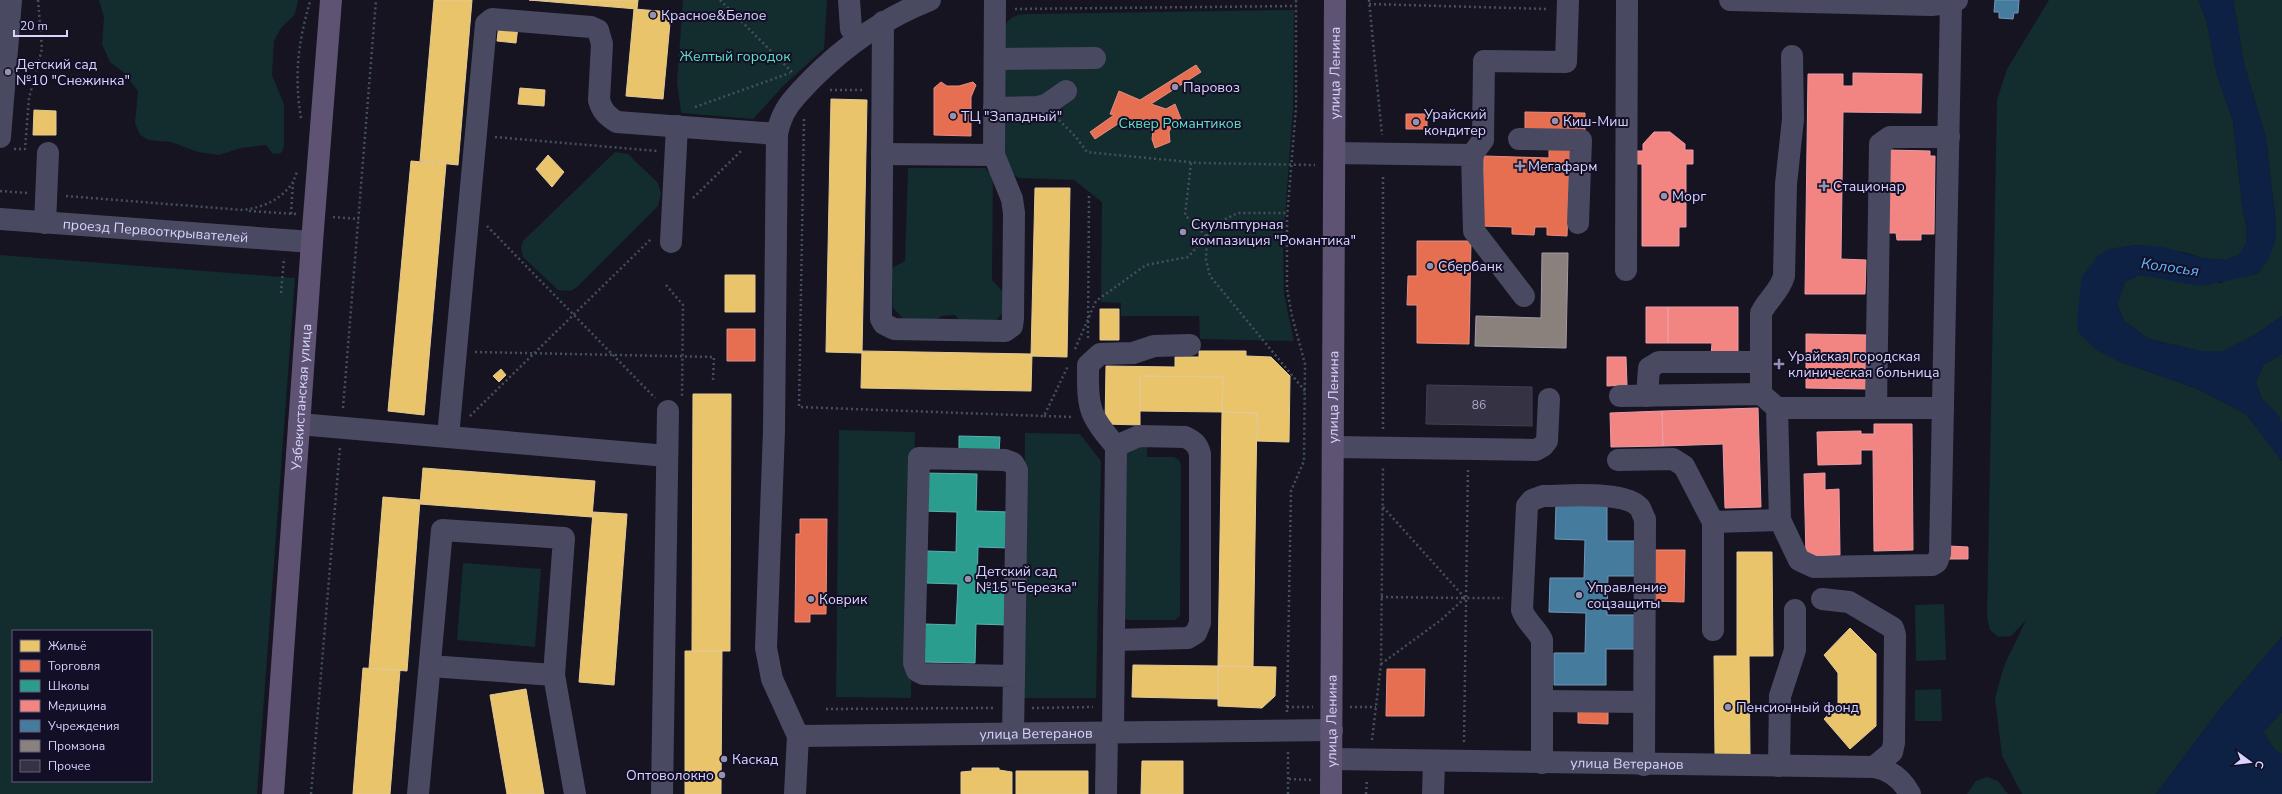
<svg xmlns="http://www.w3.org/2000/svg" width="2282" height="794" viewBox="0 0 2282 794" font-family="'Nunito Sans',sans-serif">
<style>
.green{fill:#132c2d;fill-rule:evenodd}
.water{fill:#0d2144}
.homes{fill:#e9c46a;stroke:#e4c997}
.shops{fill:#e76f51;stroke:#e38d85}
.schools{fill:#2a9d8f;stroke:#5eaeb1}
.health{fill:#f28482;stroke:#ea9ca8}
.public{fill:#457b9d;stroke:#7196ba}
.industry{fill:#8a817c;stroke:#a29aa3}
.building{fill:#343243;stroke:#433f54}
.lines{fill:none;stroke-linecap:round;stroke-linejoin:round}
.path{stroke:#44505f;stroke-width:2.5;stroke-dasharray:2 3;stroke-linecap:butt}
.minor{stroke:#4a4962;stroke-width:22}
.major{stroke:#5e5373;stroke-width:22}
.poi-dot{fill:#9591b1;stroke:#130f26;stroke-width:1.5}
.labels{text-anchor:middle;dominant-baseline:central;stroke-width:4;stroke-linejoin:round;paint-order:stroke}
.number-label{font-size:12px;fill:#b0acd0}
.poi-label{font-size:14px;fill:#d9d4ff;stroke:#130f26;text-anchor:start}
.park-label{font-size:14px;fill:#5fe0c0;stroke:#130f26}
.street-label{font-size:14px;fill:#d9d4ff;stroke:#130f26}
.water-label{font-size:15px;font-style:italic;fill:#62b6ff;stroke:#130f26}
</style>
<rect width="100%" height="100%" fill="#161421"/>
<!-- green -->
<path class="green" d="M99,0H298L295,14L281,28L274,41L272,75L284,104V146L281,153L273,154L266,145L241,148L219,155L198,152L171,142L149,140L140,135L135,123L138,91L122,71L110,62L102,44L104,17Z
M683,0H827L824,49L784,85L753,119L681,113L677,82Z
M2049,0H2199L2207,23L2217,75L2233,121L2242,205L2247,230L2246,244L2239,255L2227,260L2201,258L2188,253L2137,245L2110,249L2098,256L2078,331L2097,350L2121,362L2198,389L2246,414L2277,454L2282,461V637L2219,710L2156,794H2022L2002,756L1995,698L2004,666L2026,620L2011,636L1998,637L1990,630L1987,618L1997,100L2007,69Z
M2233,0H2282V316L2255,335L2224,351H2200L2149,339L2124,321L2117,304L2125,282L2140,275L2221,283L2276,224L2266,138L2244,64Z
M1294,10L1293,109L1283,243L1284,294L1294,341L1200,339L1199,316H1121V303L1101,302L1102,202L1074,180L1019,178L1011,173L1004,158V27C1010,17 1014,15 1026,14Z
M615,152L628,154L658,183L661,194L658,206L576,288L570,291L558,290L523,257L521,248L523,241Z
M908,168H985L993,177L992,280L1006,295L1005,310L997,320L961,322L955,315L941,316L937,320L903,318L893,308L892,268L905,261Z
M0,255L295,278L257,794H0ZM13,631H151V781H13Z
M2282,354V423L2276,413L2261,398L2256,382L2263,365Z
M839,430L915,432L911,698L836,697Z
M1025,433L1080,434L1101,461L1096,698H1022Z
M1147,443V457H1174L1179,460L1181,465L1180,616L1175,620H1127L1123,616L1126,452Z
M463,563L541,569L535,647L457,640Z
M1944,604L1946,660L1916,661L1915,605Z
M1941,689L1942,721H1915V690Z
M2282,712V754L2275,750L2263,732Z
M1987,777L1998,781L2008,794H1967L1976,781Z"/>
<!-- water -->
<path class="water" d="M2199,0H2233L2244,64L2266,138L2276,224V237L2272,251L2266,263L2258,274L2201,286L2140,275L2125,282L2117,305L2124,321L2149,339L2200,351H2224L2255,335L2282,316V354L2263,365L2256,382L2261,398L2276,413L2282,423V461L2246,414L2198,389L2121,362L2097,350L2078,332L2077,318L2082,277L2098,256L2110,249L2137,245L2164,247L2201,258L2227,260L2239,255L2246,244L2247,230L2242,205L2233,121L2217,75L2207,23Z
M2282,637V712L2263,732L2275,750L2282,754V794H2156L2219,710Z"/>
<!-- homes -->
<path class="homes" d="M434,0H472L458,165L420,161Z
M529,0H638L637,9Z
M634,9L671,12L663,99L626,96Z
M499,24L518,26L516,43L497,41Z
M520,88L545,90L544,106L518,104Z
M831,99L867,100L862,353L826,352Z
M34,110L56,111V135H33Z
M548,155L564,172L552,187L536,169Z
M411,161L446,164L424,415L388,411Z
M1035,188H1070L1067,357L1031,356Z
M725,275H755V312H725Z
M1100,309H1119V340H1100Z
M862,351L1032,354L1031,391L861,388Z
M1199,351H1246V356L1271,357L1290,376L1289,442L1257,441V413L1222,412L1223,377L1140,376V425L1105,424L1106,366L1175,367V357H1199Z
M501,369L506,375L499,382L493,376Z
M1140,376L1223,377L1222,412L1140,411Z
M693,394H731L730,651H692Z
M1222,412L1257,413L1253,667L1218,666Z
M423,468L595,481L592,517L420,504Z
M383,497L420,500L407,671L369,668Z
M593,512L627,514L614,685L579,682Z
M1737,552H1772L1773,656H1749L1750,755H1715L1714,656H1737Z
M1850,628L1876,654V726L1850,749L1824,719L1838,704V673L1824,655Z
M685,651H722L721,794H685Z
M1133,665L1218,666V699L1132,697Z
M1218,666L1276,667L1275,696L1262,708L1218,706Z
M363,668L400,670L390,794H353Z
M526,689L544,794H507L490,695Z
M1142,761H1183V794H1141Z
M972,768H999V770L1012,772V794H961V772L972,771Z
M1016,771H1088V794H1016Z"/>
<!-- shops -->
<path class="shops" d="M1196,65L1201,72L1151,104L1166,109L1175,104L1181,119L1173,124L1169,132L1170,142L1155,148L1152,139L1153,131L1124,120L1095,139L1090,132L1114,115L1110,114L1119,91L1140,100Z
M941,82L947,86H959L973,82L976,85L971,97V136L934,135V88Z
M1525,112L1585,113V130L1525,129Z
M1406,114H1427V129H1406Z
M1549,145L1570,146L1567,236L1547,235V227H1535L1534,235L1512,234V227L1482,226L1484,156L1549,158Z
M1417,241H1471L1469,344L1417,343V305H1407L1408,276H1417Z
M727,329H755V361H727Z
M800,519H827L826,614H810V622H795L796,534H800Z
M1655,550H1685L1684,602L1654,601Z
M1387,669H1425L1424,716H1386Z
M1578,711H1608V724L1578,723Z"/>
<!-- schools -->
<path class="schools" d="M959,436L1000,437L999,453L959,452Z
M923,473L977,474L976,511L1010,512L1009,548L978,547L977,587L1009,588L1008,625L976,624L975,663L924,662L925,624L956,625L958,584L926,583L927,551L956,552L957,512L922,511Z"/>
<!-- health -->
<path class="health" d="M1853,73L1922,74L1921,113L1843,112L1841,259L1866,260L1865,294H1805L1808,74H1843V86H1853Z
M1654,132H1670L1685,144V150H1693V164H1686V227H1679V246H1642V164H1636V151H1643V144Z
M1889,150L1930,151V156H1935L1934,234H1921V240H1897L1896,233H1884Z
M1646,307H1668V343H1646Z
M1668,307H1738V356H1711L1712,343H1668Z
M1806,334L1868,335L1867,389L1806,388Z
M1607,357H1626L1627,385L1607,386Z
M1758,408L1761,507L1725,508L1723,444L1663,446L1662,411Z
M1662,411L1663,446L1611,447L1610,413Z
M1874,424H1912L1913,550L1874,551L1873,450H1861V464L1818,465L1817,432L1861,431V434H1874Z
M1825,473V490L1839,489L1840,555L1806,556L1804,474Z
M1949,546L1968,547V559H1949Z"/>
<!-- public -->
<path class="public" d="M1995,0H2019L2018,13H2014L2013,19L1999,18V12H1994Z
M1556,504L1607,505V541H1639V576H1608L1607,615H1638V649H1606V685H1554V653H1585L1586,613L1549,612L1550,578H1584L1585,540L1555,539Z"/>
<!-- industry -->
<path class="industry" d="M1542,253H1568L1566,348L1475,346L1476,316L1541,318Z"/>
<!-- building -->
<path class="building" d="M1427,385L1532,387V426L1426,424Z"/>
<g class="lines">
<!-- path -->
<path class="path" d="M720,0L792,72
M1369,0L1382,135
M1369,4L1548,9
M1015,9L1296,6
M830,90H863
M695,107L790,73
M301,118C294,76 298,42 310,2
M804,119L799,407L1044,416L1068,366
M1059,120L1076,137L1087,152L1198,163L1315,165
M495,137L657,151
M14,149H25L29,98L42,49L38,0
M1191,163L1185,215L1207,237L1206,260L1210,276L1305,391
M0,191L27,193
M66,196L243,210C264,207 281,200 293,182
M693,198L741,151
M249,211L296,214
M291,214L293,182L297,172
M333,217L359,219
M487,226L655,398
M666,285L683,305L682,398
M281,293L284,258
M1088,338L1089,194
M1075,349L1096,301L1146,265L1188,257L1219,222L1238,213H1287
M475,352L714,357L713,380
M343,408L376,0
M470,416L651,239
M1044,416L1074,417
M1383,429V174
M1383,507L1465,598H1503
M1381,597L1465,598
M1381,664L1441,620L1465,598
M1287,707H1313
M1350,707H1376
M1032,708L1093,707
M826,709L993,708
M1287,712L1291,491L1304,461L1305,364L1292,316L1287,289V218L1296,108V0
M1372,740L1381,664L1383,468
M1464,742L1468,467
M1289,779L1313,780
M311,794L340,447
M1288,794V749
M1366,794L1367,779"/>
<!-- minor -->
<g class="minor">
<path d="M849,0L851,29L858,38"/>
<path d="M1730,0L1931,5L1951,3L1957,0"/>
<path d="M883,22L881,319L884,324L894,329L1005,331L1012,326L1013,319L1014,213L1012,199L994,155L995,0"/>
<path d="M995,59L1095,58"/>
<path d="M994,108L1037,107L1046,105L1066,91"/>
<path d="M0,137L11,0"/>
<path d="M1519,139L1581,140L1578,223"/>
<path d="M1335,153L1472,155L1474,231L1524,296"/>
<path d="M882,154L994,155"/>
<path d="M1472,155L1483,140L1484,61L1566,62L1568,0"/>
<path id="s1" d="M0,219L312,242"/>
<path d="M45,223L48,153"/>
<path d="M671,242L677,126"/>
<path d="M1626,270L1627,0"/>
<path d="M1761,394V313C1768,299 1780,291 1784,276L1786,184L1793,119L1792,56"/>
<path d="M1620,396L1761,394L1777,408L1780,520L1799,560L1814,567L1932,565L1937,562L1940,554L1951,3"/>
<path d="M1647,396L1649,368L1659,362H1761"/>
<path d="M1777,408H1943"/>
<path d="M1876,408L1880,144L1890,137H1949"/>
<path d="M299,424L667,456"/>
<path d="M448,437L486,24L492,19L591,27L598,30L602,44L599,100C602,111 607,116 617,122L777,134"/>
<path d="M1333,447L1536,450L1543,446L1547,441L1549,399"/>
<path d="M1618,460L1673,459L1684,466L1713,522L1780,520"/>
<path d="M1822,599L1849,602L1893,628L1895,635L1894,743L1892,752L1874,767"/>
<path d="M1713,630V522"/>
<path d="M1115,640L1188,638L1196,633L1200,623V454C1198,445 1194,441 1185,437L1139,436L1116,446"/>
<path d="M430,666L554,675"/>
<path d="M1542,701L1644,702"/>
<path d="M1113,732L1116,446C1087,414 1088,406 1088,365L1100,354L1133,353L1154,346L1190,345"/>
<path d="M1013,733L1014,676L1017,470L1013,463L1005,460L919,458L914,663L917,671L923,674L1014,676"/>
<path id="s2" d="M798,736L1332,730"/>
<path id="s3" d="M1332,759L1874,767C1891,770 1902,779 1910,794"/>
<path d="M1542,763V640C1537,629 1526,622 1522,610L1527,506L1532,500L1543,496C1564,496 1627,490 1640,508C1642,511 1643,516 1645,519L1644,765"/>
<path d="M1779,766L1780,696L1795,650V610"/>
<path d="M418,794L442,530L564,538L554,675L575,794"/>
<path d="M662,794L668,411"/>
<path d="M795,794L798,736L772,679L766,648L774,430L777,134C782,108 795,97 812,79C847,44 884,18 930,0"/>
<path d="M1106,794L1107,732"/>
<path d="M1433,794L1434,761"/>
</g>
<!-- major -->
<g class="major">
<path id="s4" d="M273,794L312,242L331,0"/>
<path id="s5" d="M1331,794L1335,0"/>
</g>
</g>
<!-- markers -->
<g class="poi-dot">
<circle cx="653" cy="15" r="4"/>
<circle cx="8" cy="72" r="4"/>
<circle cx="1175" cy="87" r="4"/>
<circle cx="953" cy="116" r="4"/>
<circle cx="1555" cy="121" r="4"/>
<circle cx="1416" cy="122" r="4"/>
<path d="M1518 160h4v4h4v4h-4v4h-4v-4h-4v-4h4z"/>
<path d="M1822 180h4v4h4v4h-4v4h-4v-4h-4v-4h4z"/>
<circle cx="1664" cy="196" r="4"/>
<circle cx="1183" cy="232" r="4"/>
<circle cx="1430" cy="266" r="4"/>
<path d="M1777 358h4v4h4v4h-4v4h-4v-4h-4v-4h4z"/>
<circle cx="968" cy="579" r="4"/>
<circle cx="1579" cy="595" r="4"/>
<circle cx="811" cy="599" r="4"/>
<circle cx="1728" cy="707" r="4"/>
<circle cx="724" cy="759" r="4"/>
<circle cx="722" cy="775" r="4"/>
</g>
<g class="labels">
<!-- number labels -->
<g class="number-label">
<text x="1479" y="405">86</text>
</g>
<!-- poi labels -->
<g class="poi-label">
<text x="661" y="15">Красное&amp;Белое</text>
<text x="16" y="64">Детский сад<tspan x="16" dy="16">№10 "Снежинка"</tspan></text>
<text x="1183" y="87">Паровоз</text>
<text x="1424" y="114">Урайский<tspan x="1424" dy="16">кондитер</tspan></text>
<text x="961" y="116">ТЦ "Западный"</text>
<text x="1563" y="121">Киш-Миш</text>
<text x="1528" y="166">Мегафарм</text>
<text x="1833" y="186">Стационар</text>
<text x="1672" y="196">Морг</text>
<text x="1191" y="224">Скульптурная<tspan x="1191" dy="16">компазиция "Романтика"</tspan></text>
<text x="1438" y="266">Сбербанк</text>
<text x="1788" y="356">Урайская городская<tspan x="1788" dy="16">клиническая больница</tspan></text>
<text x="976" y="571">Детский сад<tspan x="976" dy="16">№15 "Березка"</tspan></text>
<text x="1587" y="587">Управление<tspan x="1587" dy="16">соцзащиты</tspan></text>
<text x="819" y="599">Коврик</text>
<text x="1736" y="707">Пенсионный фонд</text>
<text x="732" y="759">Каскад</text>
<text x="714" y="775" text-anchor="end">Оптоволокно</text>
</g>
<!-- park labels -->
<g class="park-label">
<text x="735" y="56">Желтый городок</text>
<text x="1180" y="123">Сквер Романтиков</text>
</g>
<!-- street labels -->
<g class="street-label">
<text stroke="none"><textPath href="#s5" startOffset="721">улица Ленина</textPath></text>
<text stroke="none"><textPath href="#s1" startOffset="156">проезд Первооткрывателей</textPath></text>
<text stroke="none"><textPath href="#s4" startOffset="398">Узбекистанская улица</textPath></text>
<text stroke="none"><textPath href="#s5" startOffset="397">улица Ленина</textPath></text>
<text stroke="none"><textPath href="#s5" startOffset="73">улица Ленина</textPath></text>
<text stroke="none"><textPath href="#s2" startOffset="238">улица Ветеранов</textPath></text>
<text stroke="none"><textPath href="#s3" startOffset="295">улица Ветеранов</textPath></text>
</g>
<!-- water labels -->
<g class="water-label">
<text transform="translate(2170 267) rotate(8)">Колосья</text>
</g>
</g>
<!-- legend -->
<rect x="12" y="630" width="140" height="152" fill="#130f26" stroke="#625e7d"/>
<rect x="20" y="640" width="20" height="12" fill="#e9c46a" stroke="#625e7d"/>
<text x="48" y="650" font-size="12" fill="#d9d4ff">Жильё</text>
<rect x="20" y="660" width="20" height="12" fill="#e76f51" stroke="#625e7d"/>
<text x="48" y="670" font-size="12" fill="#d9d4ff">Торговля</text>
<rect x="20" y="680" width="20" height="12" fill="#2a9d8f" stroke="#625e7d"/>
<text x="48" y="690" font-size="12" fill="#d9d4ff">Школы</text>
<rect x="20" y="700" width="20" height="12" fill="#f28482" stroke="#625e7d"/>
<text x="48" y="710" font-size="12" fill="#d9d4ff">Медицина</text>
<rect x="20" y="720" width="20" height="12" fill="#457b9d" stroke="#625e7d"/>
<text x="48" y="730" font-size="12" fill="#d9d4ff">Учреждения</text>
<rect x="20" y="740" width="20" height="12" fill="#8a817c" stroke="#625e7d"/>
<text x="48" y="750" font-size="12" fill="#d9d4ff">Промзона</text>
<rect x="20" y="760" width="20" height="12" fill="#343243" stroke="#625e7d"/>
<text x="48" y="770" font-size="12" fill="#d9d4ff">Прочее</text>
<!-- north arrow -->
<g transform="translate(2250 762) rotate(105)" stroke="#130f26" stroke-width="3" paint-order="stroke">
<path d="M0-3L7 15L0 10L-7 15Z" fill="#d9d4ff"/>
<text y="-6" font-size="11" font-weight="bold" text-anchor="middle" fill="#d9d4ff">С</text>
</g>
<!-- scale -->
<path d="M14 30v6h53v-6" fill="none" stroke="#d9d4ff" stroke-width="2"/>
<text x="20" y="30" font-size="12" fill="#d9d4ff" stroke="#130f26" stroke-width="3" paint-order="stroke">20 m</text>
</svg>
